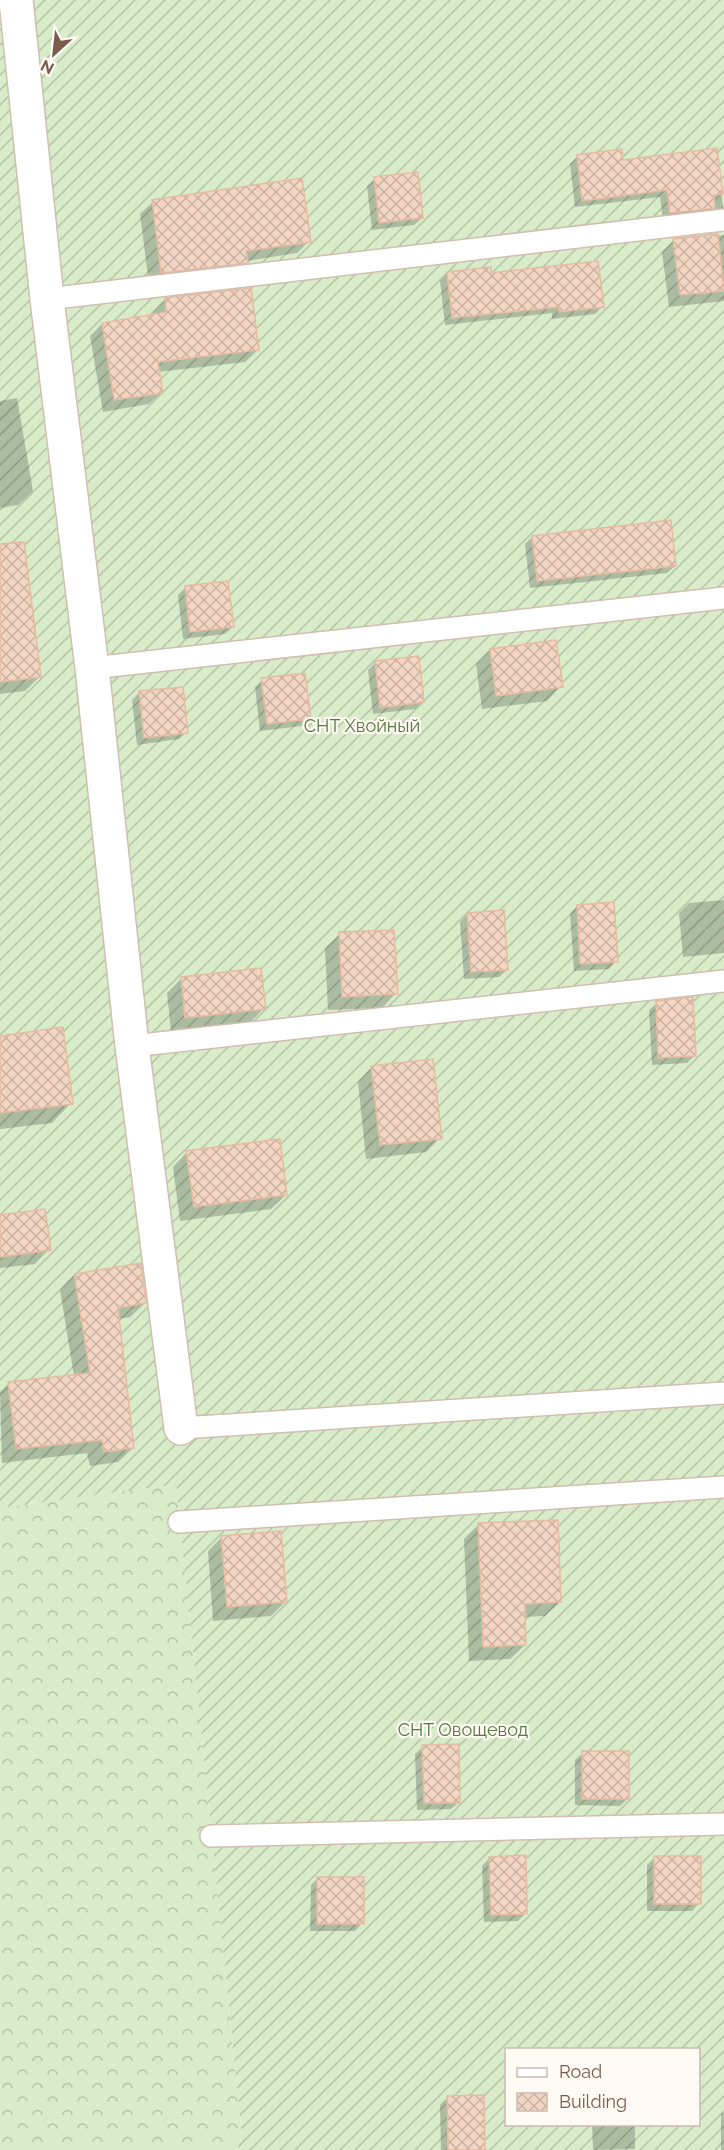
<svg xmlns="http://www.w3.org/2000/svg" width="724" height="2150" viewBox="0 0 724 2150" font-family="Raleway,sans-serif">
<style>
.forest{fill:url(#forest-crowns)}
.garden{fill:url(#garden-furrows);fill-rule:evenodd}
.shadow{fill:#0003}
.building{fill:url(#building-cross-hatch);stroke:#e6bba3;stroke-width:1.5}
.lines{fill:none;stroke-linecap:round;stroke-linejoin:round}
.service-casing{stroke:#d1beb0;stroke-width:24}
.minor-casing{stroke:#d1beb0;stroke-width:36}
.service{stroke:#fff;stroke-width:21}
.minor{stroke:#fff;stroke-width:33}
.labels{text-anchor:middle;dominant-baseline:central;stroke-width:4.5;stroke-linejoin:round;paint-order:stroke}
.park-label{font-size:18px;fill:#537a41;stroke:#fffaf3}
</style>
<defs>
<pattern id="forest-crowns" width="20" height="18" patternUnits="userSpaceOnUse" patternTransform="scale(1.5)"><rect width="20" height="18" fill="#d8ecc9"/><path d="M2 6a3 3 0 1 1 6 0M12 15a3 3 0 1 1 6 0" fill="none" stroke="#b4c2a5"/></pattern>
<pattern id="garden-furrows" width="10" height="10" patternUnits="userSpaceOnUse" patternTransform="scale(1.5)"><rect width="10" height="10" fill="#d8ecc9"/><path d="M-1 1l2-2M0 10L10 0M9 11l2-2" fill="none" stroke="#b4c2a5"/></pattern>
<pattern id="building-cross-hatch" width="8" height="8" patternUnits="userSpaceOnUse" patternTransform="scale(1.5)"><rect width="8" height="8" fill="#f3d5c3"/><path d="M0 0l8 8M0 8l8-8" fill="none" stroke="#cab0a1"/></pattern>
</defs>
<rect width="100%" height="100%" fill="#fdf6ec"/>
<!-- forest -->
<path class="forest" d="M176,1483L242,2136L237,2150H0V1508Z"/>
<!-- garden -->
<path class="garden" d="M0,0H724V2150H237L242,2136L176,1484L0,1508ZM506,2050H698V2124H506Z"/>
<!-- shadow -->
<path class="shadow" d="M716,150L723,207L716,215L663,220L660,197L575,207L570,164L578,156L622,162Z
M375,179L422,218L414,225L372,230L367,186Z
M153,202L309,241L297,253L246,261L234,275L149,284L140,214Z
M724,235V301L669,307L662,252L674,240Z
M447,274L490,275L602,307L595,314L552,319V313L445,325L440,281Z
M165,300L258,350L245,362L158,372L162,392L149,404L103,412L90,336L102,324L154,316L153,312Z
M17,398L33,491L18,505L0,508V401Z
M532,537L675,566L667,573L530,588L525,544Z
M185,588L233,627L225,634L183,639L178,595Z
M0,592L40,676L25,691L0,694Z
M490,650L561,686L547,701L482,709L476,664Z
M375,663L422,702L415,709L373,714L368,670Z
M262,680L309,719L302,726L260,731L255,687Z
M139,693L187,732L179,739L137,745L132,700Z
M724,900V953L683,957L679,913L689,903Z
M577,906L616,961L609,969L574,971L570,914Z
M467,914L507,970L499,977L464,979L460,922Z
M340,934L396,993L382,1008L328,1010L325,948Z
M182,978L264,1008L250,1023L171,1031L167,993Z
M657,1003L694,1056L687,1063L652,1065L649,1010Z
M0,1037L71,1103L52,1123L0,1129Z
M372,1067L440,1138L426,1152L366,1159L358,1082Z
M187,1152L286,1195L271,1209L180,1221L173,1167Z
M0,1217L49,1249L35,1264L0,1268Z
M74,1275L145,1303L130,1317L118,1319L133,1448L118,1462L90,1466L87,1453L2,1463L0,1392L9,1383L74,1376L60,1290Z
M479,1524L560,1602L545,1616L524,1617L525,1645L510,1659L469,1661L464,1539Z
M222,1537L285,1602L271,1616L213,1621L208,1551Z
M423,1747L459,1802L451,1809L417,1810L415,1754Z
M583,1753L628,1798L620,1806L575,1805V1760Z
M490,1858L526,1913L518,1921L484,1922L482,1866Z
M654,1858L699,1903L692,1911H647V1865Z
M318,1878L362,1923L355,1931H310L311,1885Z
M447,2098L484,2150H441L440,2105Z
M724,2112V2150H721V2114Z
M592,2124H635V2149L593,2150Z"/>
<!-- building -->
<path class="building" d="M717,148L723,194L714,195L715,208L670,213L667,190L582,201L577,155L622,149L623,160Z
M418,172L423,218L379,223L374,177Z
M302,178L311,242L246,251L248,263L161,273L152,200Z
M718,234L724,291L680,295L673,239Z
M598,261L604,307L559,312V307L452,318L447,272L491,267V273Z
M251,288L259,350L158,362L163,393L114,400L102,323L166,312L165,298Z
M671,520L676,566L537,581L532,536Z
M24,542L41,677L0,682V544Z
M228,581L234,627L190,632L185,586Z
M556,640L563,687L496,696L490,649Z
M419,656L424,702L380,708L375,661Z
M305,673L311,719L267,724L261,678Z
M183,687L188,733L144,738L139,691Z
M614,902L618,962L580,964L577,905Z
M504,910L508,970L471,972L467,913Z
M394,930L398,994L342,997L339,932Z
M261,968L266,1009L185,1018L181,977Z
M693,997L696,1056L658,1058L656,1001Z
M63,1027L73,1104L0,1113V1036Z
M433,1059L442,1139L380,1145L371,1066Z
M280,1139L287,1195L194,1207L186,1151Z
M45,1209L51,1250L0,1257V1215Z
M141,1263L146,1303L118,1308L134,1448L104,1452L102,1440L16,1449L8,1382L90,1373L74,1274Z
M558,1520L561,1602L525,1604L526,1645L483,1647L478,1523Z
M281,1531L287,1602L227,1607L221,1536Z
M459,1744L460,1803H424L422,1745Z
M582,1751H629V1799H582Z
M526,1855L527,1914L491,1915L489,1857Z
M654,1856H701V1904H654Z
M317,1877H364V1924H317Z
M484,2095L485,2150H448L447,2096Z"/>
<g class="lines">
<!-- service casing -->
<g class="service-casing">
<path id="service" d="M47,299L724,220
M92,668L724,598
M132,1046L724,981
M181,1428L724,1393
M179,1522L724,1487
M211,1836L724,1824"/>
</g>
<!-- minor casing -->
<g class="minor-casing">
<path id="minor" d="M16,0L47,299L92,668L132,1046L181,1428"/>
</g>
<!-- service -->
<use href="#service" class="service"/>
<!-- minor -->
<use href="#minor" class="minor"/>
</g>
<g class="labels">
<!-- park labels -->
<g class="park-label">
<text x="362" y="725">СНТ Хвойный</text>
<text x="463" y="1729">СНТ Овощевод</text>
</g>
</g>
<!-- legend -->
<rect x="505" y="2048" width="195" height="78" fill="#fffaf3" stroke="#cabbb1" stroke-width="1.5"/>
<rect x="517" y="2068" width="30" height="9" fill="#ffffff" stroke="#cabbb1" stroke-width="1.5"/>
<text x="559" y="2078" font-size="18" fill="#7a5c4d">Road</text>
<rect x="517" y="2093" width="30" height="18" fill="url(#building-cross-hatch)" stroke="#cabbb1" stroke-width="1.5"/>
<text x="559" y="2108" font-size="18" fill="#7a5c4d">Building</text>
<!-- north arrow -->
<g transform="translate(54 54) rotate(207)" stroke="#fffaf3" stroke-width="4.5" paint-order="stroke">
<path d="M0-4.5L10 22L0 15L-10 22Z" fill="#7a5c4d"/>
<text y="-9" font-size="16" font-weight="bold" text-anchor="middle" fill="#7a5c4d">N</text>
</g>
</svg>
